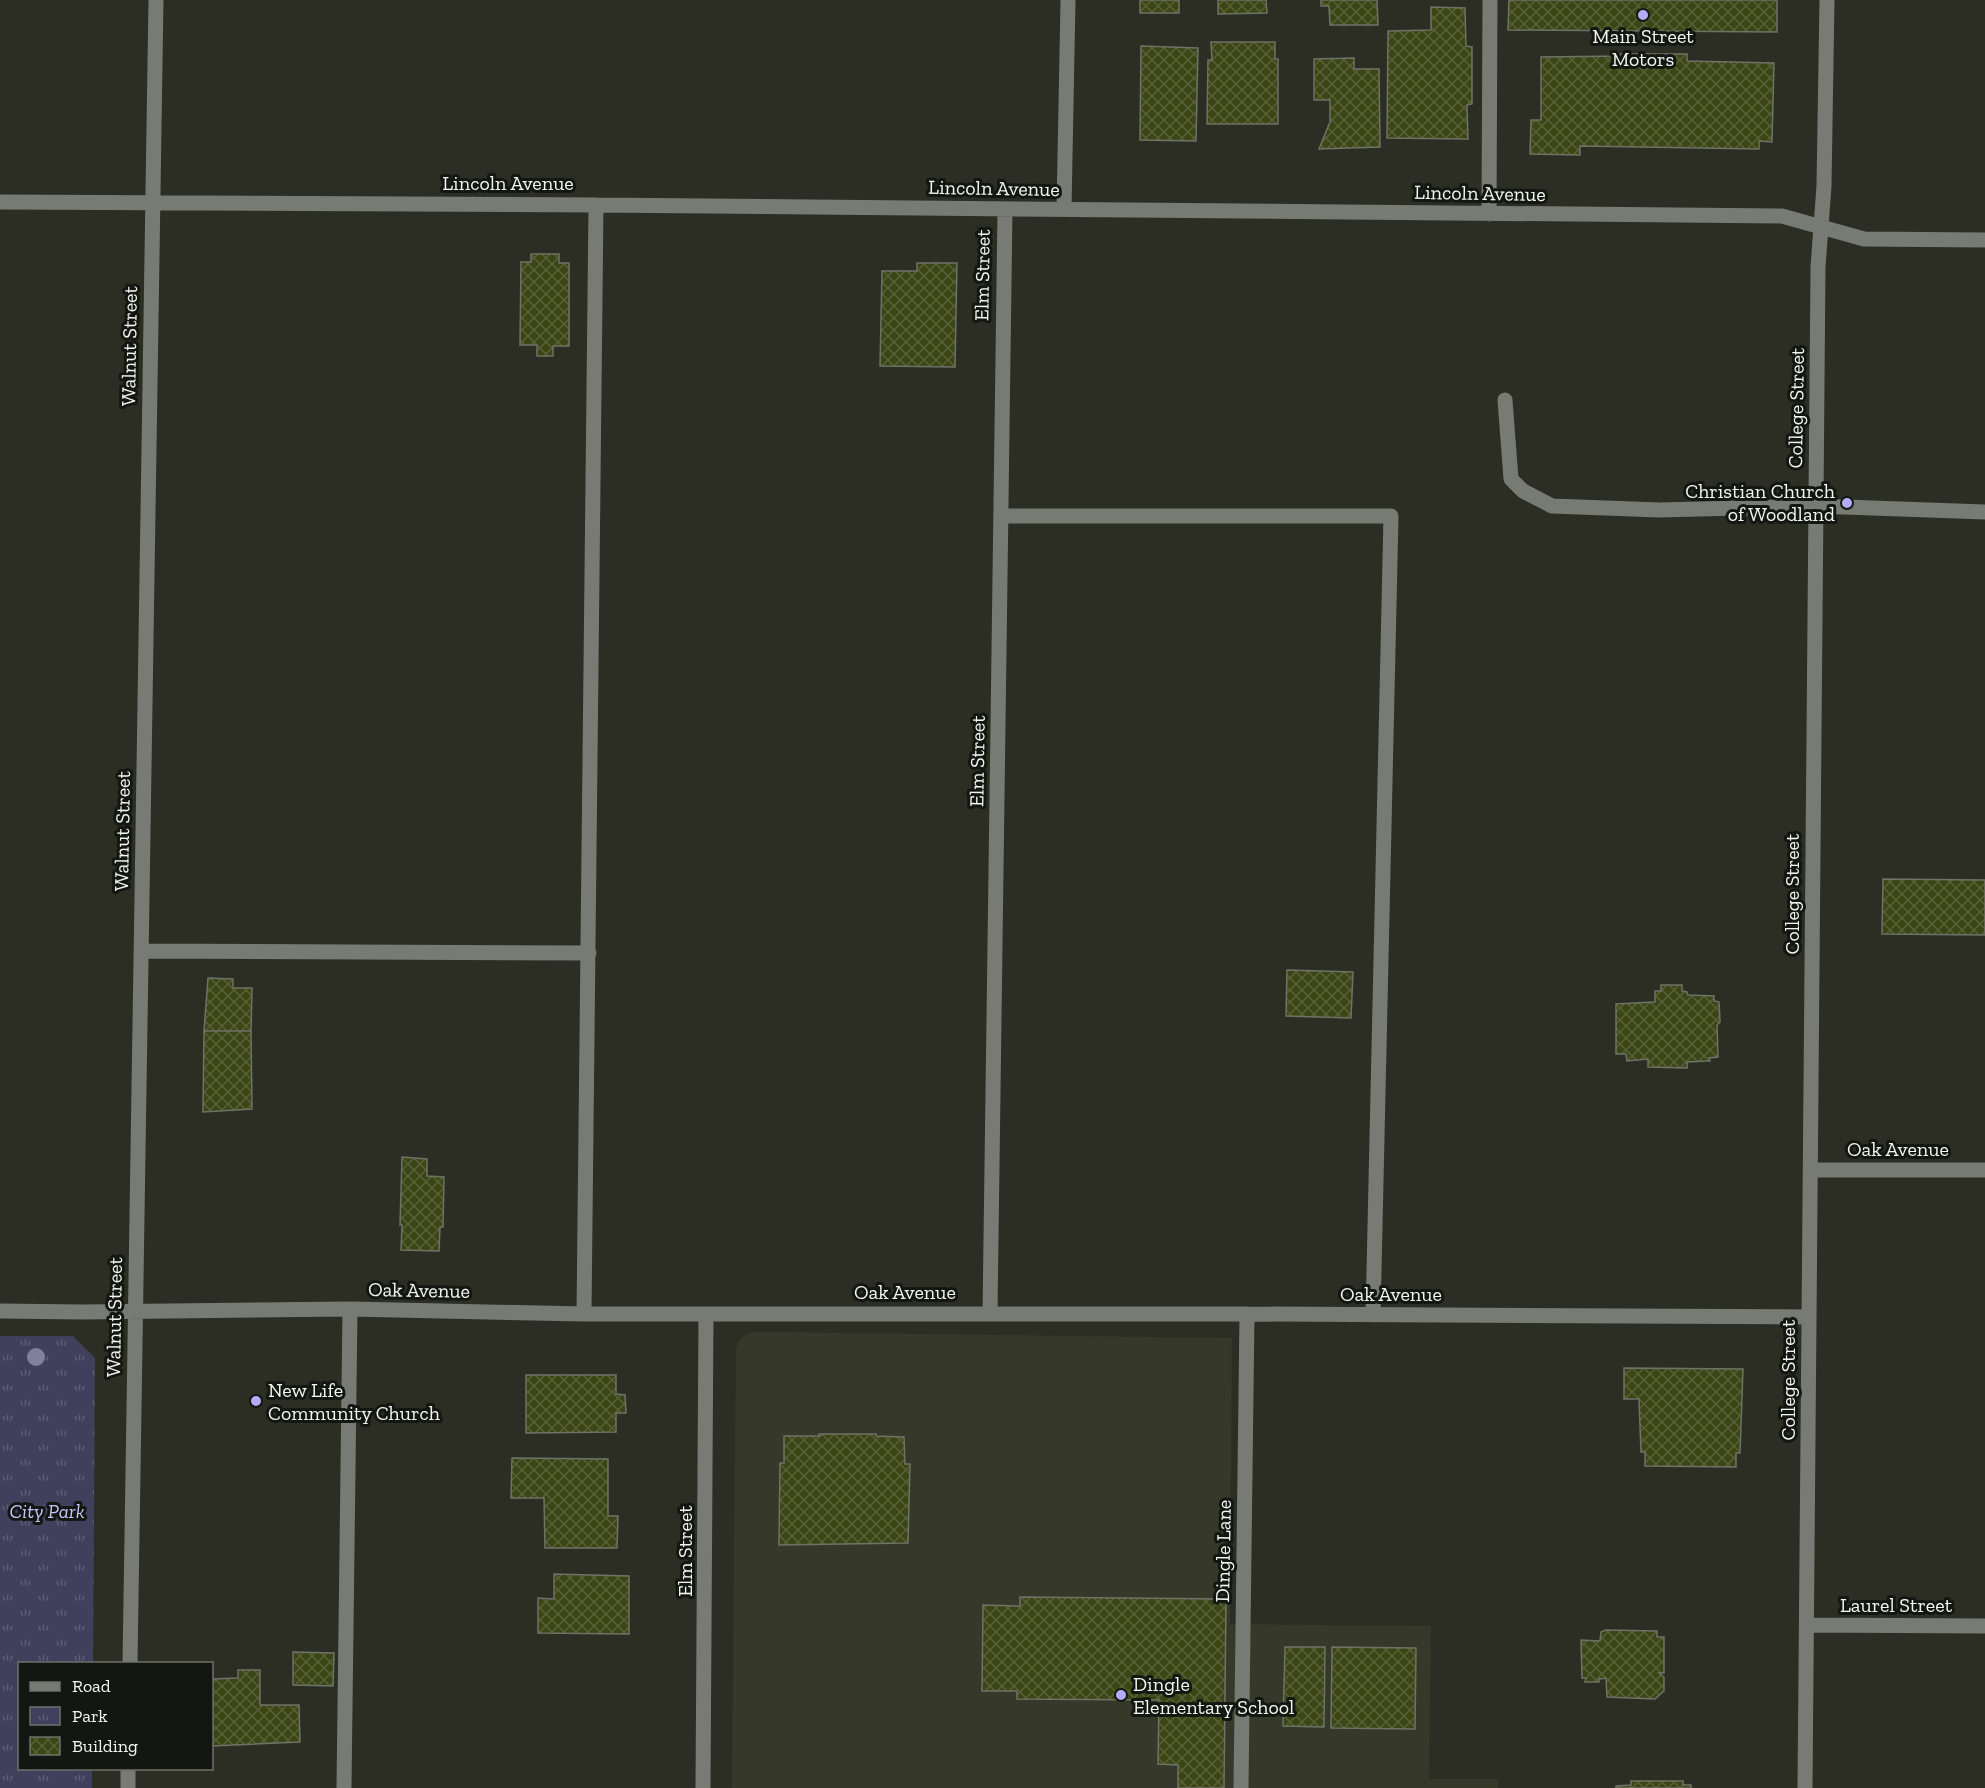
<svg xmlns="http://www.w3.org/2000/svg" width="1985" height="1788" viewBox="0 0 1985 1788" font-family="'Zilla Slab',serif">
<style>
.built{fill:#363929}
.park{fill:url(#park-tufts)}
.building{fill:url(#building-cross-hatch);stroke:#6f7266;stroke-width:1.5}
.lines{fill:none;stroke-linecap:round;stroke-linejoin:round}
.minor{stroke:#787a74;stroke-width:15}
.tree{fill:#81809b}
.poi-dot{fill:#b3adf9;stroke:#141611;stroke-width:2}
.labels{text-anchor:middle;dominant-baseline:central;stroke-width:6;stroke-linejoin:round;paint-order:stroke}
.poi-label{font-size:20px;fill:#f4f6ef;stroke:#141611;text-anchor:start}
.street-label{font-size:20px;fill:#f4f6ef;stroke:#141611}
.park-label{font-size:20px;font-style:italic;fill:#c7c3fc;stroke:#141611}
</style>
<defs>
<pattern id="park-tufts" width="24" height="20" patternUnits="userSpaceOnUse" patternTransform="scale(1.5)"><rect width="24" height="20" fill="#423f5c"/><path d="M3 7l-1-3M5 7V3M7 7l1-3M15 17l-1-3M17 17v-4M19 17l1-3" fill="none" stroke="#5e5b74"/></pattern>
<pattern id="building-cross-hatch" width="8" height="8" patternUnits="userSpaceOnUse" patternTransform="scale(1.5)"><rect width="8" height="8" fill="#3c4515"/><path d="M0 0l8 8M0 8l8-8" fill="none" stroke="#596037"/></pattern>
</defs>
<rect width="100%" height="100%" fill="#2c2e24"/>
<!-- built -->
<path class="built" d="M756,1332L1232,1338L1230,1624L1431,1626L1429,1779H1498V1788H732L736,1349L738,1342L742,1338L747,1334Z"/>
<!-- park -->
<path class="park" d="M0,1336H73L95,1358L93,1663L20,1664V1768L92,1769V1788H0Z"/>
<!-- building -->
<path class="building" d="M1140,0H1179V13H1140Z
M1218,0H1266L1267,13L1218,14Z
M1321,0H1377L1378,25H1330L1329,6H1321Z
M1509,0H1777V32L1508,30Z
M1431,7L1465,8L1466,46L1472,47V104L1467,105L1468,139L1387,138L1388,31L1431,30Z
M1211,42H1275V59H1278V124H1207L1208,60H1212Z
M1141,46L1198,48L1196,141L1140,140Z
M1620,54H1687V61L1774,63L1772,142L1759,141V149L1580,146V155L1530,154L1531,120H1541V57L1620,56Z
M1354,58V69H1379L1380,147L1319,149L1330,122V100H1314V59Z
M531,254H559V263H569V346H553V356H537V345H520L521,262H531Z
M917,263H957L955,367L880,366L882,271H917Z
M1883,879L1985,880V935L1882,934Z
M1287,970L1353,972L1351,1018L1286,1016Z
M208,978L233,979V988H252L251,1031H204Z
M1661,985H1682V991L1687,992L1688,995L1714,996V1001L1719,1002L1720,1022L1717,1025L1718,1057L1709,1058L1710,1061H1707L1687,1062V1068L1648,1067V1059L1627,1061L1626,1054H1616V1004L1655,1002V991H1661Z
M204,1031H251L252,1109L203,1112Z
M402,1157L427,1159V1176L444,1177L443,1227H440L439,1251L401,1250L402,1225H400Z
M1624,1368L1743,1369L1740,1453H1736V1467L1645,1466V1452H1641L1639,1399H1624Z
M526,1375H616V1394L625,1395L626,1413H616V1432L526,1433Z
M819,1434H876V1436L904,1437L905,1464H910L908,1543L779,1545L780,1463H784V1436H820Z
M512,1458L608,1459V1516H618L617,1548H545L544,1498H511Z
M554,1574L629,1576V1634L538,1633V1598L554,1599Z
M1020,1597L1226,1599L1224,1788H1178V1765L1158,1764L1159,1700L1017,1699V1691H982L983,1605L1020,1606Z
M1606,1630L1657,1631V1637H1664V1673H1659L1664,1677V1691L1655,1699L1607,1697L1606,1678L1599,1679V1682H1585L1586,1678H1582L1581,1640L1600,1641L1601,1632Z
M1285,1647H1325L1324,1727L1283,1726Z
M1332,1647L1416,1648L1415,1729L1331,1728Z
M293,1652L334,1653L333,1686L293,1685Z
M238,1670H260V1705H299L300,1742L212,1746V1679L238,1678Z
M1631,1781H1683V1785H1691V1788H1616V1786L1631,1785Z"/>
<g class="lines">
<!-- minor -->
<path class="minor" d="M0,202L596,205L1782,216L1864,239L1985,240
M1064,209L1068,0
M1489,214L1490,0
M1505,400L1511,479L1523,491L1552,506L1659,510L1816,506L1985,512
M1001,516H1391L1373,1315
M142,951L589,953
M1811,1170H1985
M0,1311L83,1312L350,1309L584,1314H1247L1809,1317
M990,1313L1005,209
M584,1314L596,205
M1807,1625L1985,1626
M130,1664L156,0
M128,1788V1768
M344,1788L350,1309
M703,1788L706,1314
M1241,1788L1247,1314
M1805,1788L1818,267L1824,186L1827,0"/>
</g>
<!-- trees -->
<circle class="tree" cx="36" cy="1357" r="9"/>
<!-- markers -->
<g class="poi-dot">
<circle cx="1643" cy="15" r="6"/>
<circle cx="1847" cy="503" r="6"/>
<circle cx="256" cy="1401" r="6"/>
<circle cx="1121" cy="1695" r="6"/>
</g>
<g class="labels">
<!-- poi labels -->
<g class="poi-label">
<text x="1643" y="36" text-anchor="middle">Main Street<tspan x="1643" dy="23">Motors</tspan></text>
<text x="1835" y="491" text-anchor="end">Christian Church<tspan x="1835" dy="23">of Woodland</tspan></text>
<text x="268" y="1390">New Life<tspan x="268" dy="23">Community Church</tspan></text>
<text x="1133" y="1684">Dingle<tspan x="1133" dy="23">Elementary School</tspan></text>
</g>
<!-- street labels -->
<g class="street-label">
<text x="508" y="183">Lincoln Avenue</text>
<text transform="translate(994 188) rotate(1)">Lincoln Avenue</text>
<text transform="translate(1480 193) rotate(1)">Lincoln Avenue</text>
<text transform="translate(982 275) rotate(-89)">Elm Street</text>
<text transform="translate(129 346) rotate(-89)">Walnut Street</text>
<text transform="translate(1796 408) rotate(-89)">College Street</text>
<text transform="translate(977 761) rotate(-89)">Elm Street</text>
<text transform="translate(122 831) rotate(-89)">Walnut Street</text>
<text transform="translate(1792 894) rotate(-90)">College Street</text>
<text x="1898" y="1149">Oak Avenue</text>
<text transform="translate(419 1290) rotate(1)">Oak Avenue</text>
<text x="905" y="1292">Oak Avenue</text>
<text x="1391" y="1294">Oak Avenue</text>
<text transform="translate(114 1317) rotate(-89)">Walnut Street</text>
<text transform="translate(1788 1380) rotate(-90)">College Street</text>
<text transform="translate(685 1551) rotate(-90)">Elm Street</text>
<text transform="translate(1223 1551) rotate(-89)">Dingle Lane</text>
<text x="1896" y="1605">Laurel Street</text>
</g>
<!-- park labels -->
<g class="park-label">
<text x="47" y="1511">City Park</text>
</g>
</g>
<!-- legend -->
<rect x="18" y="1662" width="195" height="108" fill="#141611" stroke="#6e706a" stroke-width="1.5"/>
<rect x="30" y="1682" width="30" height="9" fill="#787a74" stroke="#6e706a" stroke-width="1.5"/>
<text x="72" y="1692" font-size="18" fill="#f4f6ef">Road</text>
<rect x="30" y="1707" width="30" height="18" fill="url(#park-tufts)" stroke="#6e706a" stroke-width="1.5"/>
<text x="72" y="1722" font-size="18" fill="#f4f6ef">Park</text>
<rect x="30" y="1737" width="30" height="18" fill="url(#building-cross-hatch)" stroke="#6e706a" stroke-width="1.5"/>
<text x="72" y="1752" font-size="18" fill="#f4f6ef">Building</text>
</svg>
